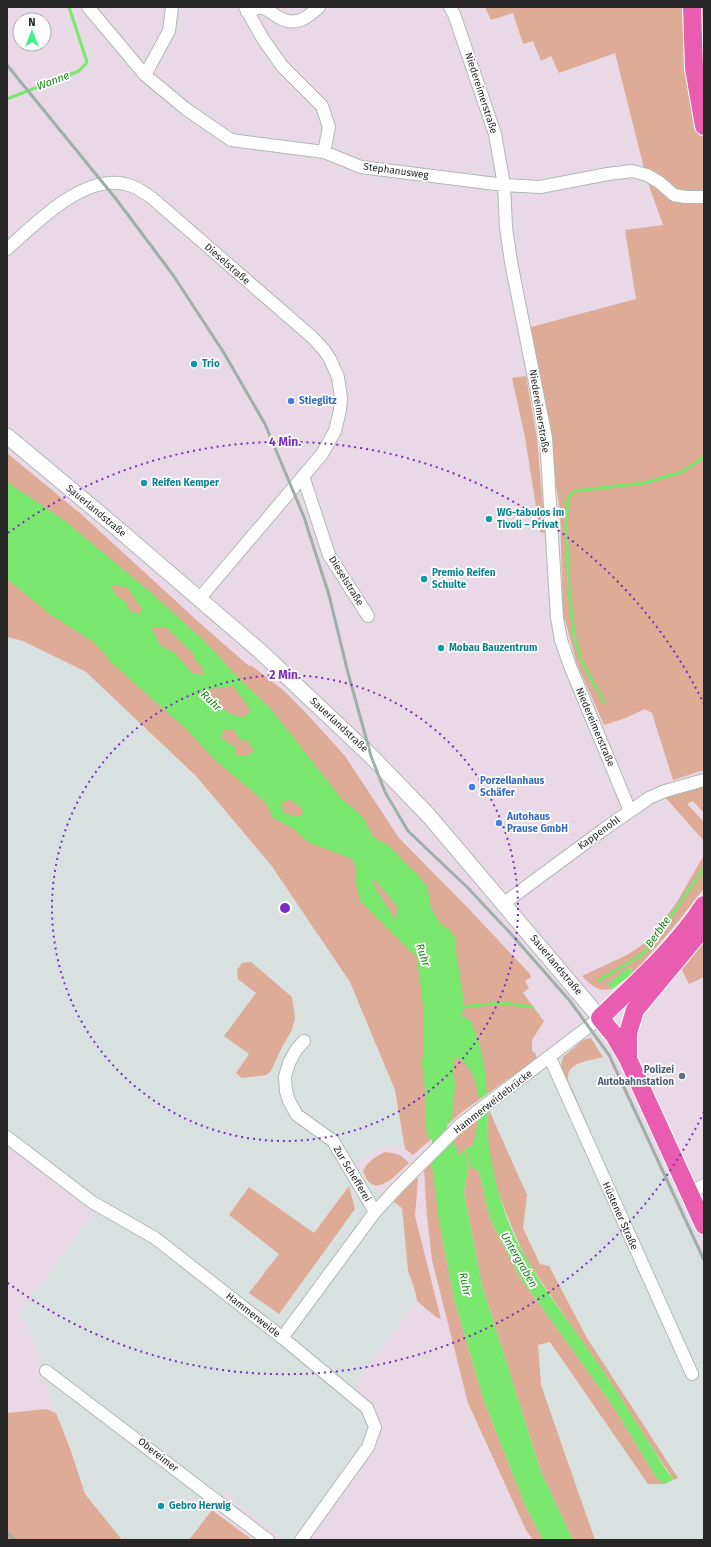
<svg xmlns="http://www.w3.org/2000/svg" width="711" height="1547" viewBox="0 0 711 1547" font-family="'Fira Sans',sans-serif">
<style>
.industrial{fill:#d9e1e0}
.green{fill:#deab96;fill-rule:evenodd}
.water{fill:#7ae86e;fill-rule:evenodd}
.lines{fill:none;stroke-linecap:round;stroke-linejoin:round}
.stream{stroke:#7ae86e;stroke-width:3}
.river{stroke:#7ae86e;stroke-width:17}
.minor-casing{stroke:#adbab3;stroke-width:14}
.tertiary-casing{stroke:#adbab3;stroke-width:17}
.primary-casing{stroke:#fff;stroke-width:20}
.minor{stroke:#fff;stroke-width:12}
.tertiary{stroke:#fff;stroke-width:15}
.primary{stroke:#e95db1;stroke-width:18}
.rail{stroke:#9cb0a6;stroke-width:3}
.ring{fill:none;stroke:#7b2cbf;stroke-width:2;stroke-dasharray:2 4}
.culture-dot{fill:#0f9aa8;stroke:#fff;stroke-width:1.5}
.shop-dot{fill:#3f7fe0;stroke:#fff;stroke-width:1.5}
.service-dot{fill:#5c6f8a;stroke:#fff;stroke-width:1.5}
.labels{text-anchor:middle;dominant-baseline:central;stroke-width:3.5;stroke-linejoin:round;paint-order:stroke}
.street-label{font-size:10px;fill:#272727;stroke:#fff}
.culture-label{font-size:10px;font-weight:bold;fill:#0d838f;stroke:#fff;text-anchor:start}
.shop-label{font-size:10px;font-weight:bold;fill:#366cbe;stroke:#fff;text-anchor:start}
.service-label{font-size:10px;font-weight:bold;fill:#4e5e75;stroke:#fff;text-anchor:end}
.water-label{font-size:11px;font-style:italic;fill:#158813;stroke:#fff}
.centre{fill:#7b2cbf;stroke:#fff;stroke-width:2}
.ring-label{font-size:12px;text-anchor:middle;font-weight:bold;fill:#7b2cbf;stroke:#fff;stroke-width:3.5;stroke-linejoin:round;paint-order:stroke}
</style>
<rect width="100%" height="100%" fill="#e9d8e6"/>
<!-- industrial -->
<path class="industrial" d="M7,637L23,641L86,672L196,776L271,865L350,982L395,1090L405,1149L391,1145L378,1150L357,1163L368,1182L402,1208L408,1270L416,1294L417,1301L357,1381L350,1400L360,1409L365,1418L366,1437L348,1461L296,1540H285L225,1492L189,1540H122L85,1494L71,1451L56,1413L29,1327L18,1315L103,1201L7,1129Z
M591,1036L603,1052L630,1106L704,1265V1540H595L541,1385L538,1345L550,1342L648,1484H664L678,1478L587,1338L549,1266L540,1264L523,1228L527,1195L489,1110L583,1038Z"/>
<!-- green -->
<path class="green" d="M485,7H704V770L673,780L652,713L645,709L623,719L604,725L577,664L563,613L560,511L531,327L636,299L625,230L663,225L647,180L615,53L559,73L551,56L541,61L533,41L523,44L513,13L491,20Z
M526,376L537,438L545,533L540,532L525,437L512,378Z
M7,453L81,514L203,626L249,666H252L283,690L306,713L345,756L399,838L467,907L530,974L531,977L525,981L529,988L523,993L544,1021L532,1040V1051L535,1053L537,1058L462,1112L413,1155L405,1149L395,1090L350,982L271,865L196,776L86,672L23,641L7,637Z
M704,786V813L693,801L687,804L704,822V841L664,796Z
M704,855V888L681,918L634,973L630,967L608,984L612,989C598,992 592,986 582,976L627,955L648,941L677,902Z
M704,939V977L689,984L680,966Z
M251,962L292,997L295,1018L292,1030L282,1047L271,1071L266,1075L242,1078L236,1073L249,1054L224,1036L256,993L238,979L237,970L242,963Z
M591,1038L603,1057C589,1061 566,1062 568,1080L587,1123L585,1124L560,1070L563,1057L583,1040Z
M489,1110L527,1195L523,1228L540,1264L549,1266L587,1338L678,1478L664,1484H648L550,1342L538,1345L541,1385L595,1540H573L541,1472L482,1285L464,1193L468,1168L465,1149L459,1157L453,1139L439,1221L454,1299L484,1401L525,1505L543,1540H533L526,1530L468,1403L432,1260L427,1216L424,1170L430,1157L479,1115ZM489,1111C480,1159 506,1214 525,1257L674,1480L657,1479L615,1409L519,1276L490,1219L479,1172L466,1149L473,1145Z
M385,1152C395,1153 401,1154 409,1163C396,1175 373,1202 363,1171C368,1161 375,1157 385,1152Z
M416,1177L418,1179L415,1216L441,1319L436,1317L417,1301L416,1294L408,1270L402,1208L393,1201Z
M349,1186L355,1209L279,1314L249,1293L279,1254L229,1215L249,1187L314,1233Z
M46,1409L56,1413L71,1451L85,1494L122,1540H7V1413Z
M212,1510L252,1540H189Z"/>
<!-- water -->
<path class="water" d="M7,482L64,520L155,596L204,641L237,676L270,708L341,798L363,817L374,838L388,845L405,863L416,873L427,886L431,908L440,923L450,930L455,938L456,952L464,1001L462,1016L470,1020C482,1043 485,1068 487,1094L479,1099C475,1080 474,1068 456,1057L453,1064L455,1085L452,1119L428,1140L425,1121V1090L422,1063L424,1044V1014L417,958L360,901L356,883V868L352,859L308,842L294,829L273,818L266,803L215,760L186,729L113,664L95,643L51,615L7,579ZM110,585L127,587L142,609L139,613L130,612L126,602L117,596ZM151,627L167,628L193,653L197,664L202,665L203,675L192,673L175,653L160,645ZM233,686L251,710L243,718L228,713L210,694V689ZM224,729L233,730L242,741L247,740L254,751L248,756H236L235,747L221,738ZM289,799L299,806L303,811L302,816H293L283,812L282,804ZM373,856L393,876L401,894L397,906L396,921L373,884Z
M629,967L634,973L612,989L608,984Z
M489,1110C486,1127 488,1142 491,1158C496,1190 509,1230 526,1258C548,1296 576,1331 601,1368C624,1402 646,1438 668,1473L674,1479L665,1484L657,1479L615,1409L519,1276L490,1219L479,1172L476,1169L470,1168L466,1149L473,1145L479,1115Z
M453,1139L459,1156L465,1149L468,1168L464,1193L482,1285L541,1472L573,1540H543L525,1505L484,1401L454,1299L439,1221L431,1158Z"/>
<g class="lines">
<!-- stream -->
<path class="stream" d="M7,99L79,71L87,62L69,7
M604,702L581,660L574,635L569,591L566,527L568,498L574,491L644,483L682,472L704,457
M598,981L643,954L674,912L704,868
M460,1007L502,1003L532,1007"/>
<!-- river -->
<path class="river" d="M358,847L408,906L411,916
M436,1108L443,1160"/>
<!-- minor casing -->
<g class="minor-casing">
<path id="minor" d="M88,7L145,75L186,109L231,140L324,152L361,167L504,185L540,187L608,174L632,171L647,175L659,182L674,195L685,197H704
M245,7L263,39L282,66L322,106L329,127L324,152
M450,7L454,14L495,134L504,185L506,227L511,262L546,438L557,618L561,640L570,666L630,811
M247,12C252,10 258,7 262,8C269,9 272,14 278,17C295,27 306,19 319,7
M145,75L169,31L172,7
M7,249C35,224 83,174 125,184C135,186 144,192 152,198L312,337L324,350L330,359L338,377L341,398L340,410L335,431L322,454L199,599
M303,476L329,555L368,616
M503,904L603,830L649,798L665,791L704,780
M304,1041L296,1050L289,1063L285,1077L286,1091L289,1101L297,1115L333,1141L375,1212
M550,1058L692,1374
M7,1137L92,1202L155,1238L284,1339L367,1408L375,1427L368,1447L301,1540
M689,1194L704,1185
M282,1338L375,1212L398,1187L461,1124L600,1018
M46,1371L268,1540"/>
</g>
<!-- tertiary casing -->
<g class="tertiary-casing">
<path id="tertiary" d="M7,436L104,517L261,652L371,756L429,816L600,1018"/>
</g>
<!-- primary casing -->
<g class="primary-casing">
<path id="primary" d="M692,7L694,68L704,126
M600,1018L614,1035L628,1059L704,1225
M600,1018C637,982 676,948 704,905
M628,1058V1033L635,1010L704,927"/>
</g>
<!-- minor -->
<use href="#minor" class="minor"/>
<!-- tertiary -->
<use href="#tertiary" class="tertiary"/>
<!-- primary -->
<use href="#primary" class="primary"/>
<!-- rail -->
<path class="rail" d="M7,65L116,199L173,275L224,353L265,424L304,517L329,595L347,669L371,756L385,792L408,831L467,887L512,935L570,1001L609,1055L704,1260
M7,1533L15,1540"/>
</g>
<!-- distance rings -->
<g class="ring">
<circle cx="285" cy="908" r="233"/>
<path d="M704 1112A466 466 0 0 1 8 1283M8 533A466 466 0 0 1 704 704"/>
</g>
<!-- markers -->
<g class="culture-dot">
<circle cx="194" cy="364" r="4"/>
<circle cx="144" cy="483" r="4"/>
<circle cx="489" cy="519" r="4"/>
<circle cx="424" cy="579" r="4"/>
<circle cx="441" cy="648" r="4"/>
<circle cx="161" cy="1506" r="4"/>
</g>
<g class="shop-dot">
<circle cx="291" cy="401" r="4"/>
<circle cx="472" cy="787" r="4"/>
<circle cx="499" cy="823" r="4"/>
</g>
<circle class="service-dot" cx="682" cy="1076" r="4"/>
<g class="labels">
<!-- street labels -->
<g class="street-label">
<text transform="translate(481 93) rotate(72)">Niedereimerstraße</text>
<text transform="translate(396 171) rotate(8)">Stephanusweg</text>
<text transform="translate(227 264) rotate(41)">Dieselstraße</text>
<text transform="translate(539 411) rotate(81)">Niedereimerstraße</text>
<text transform="translate(96 511) rotate(40)">Sauerlandstraße</text>
<text transform="translate(346 581) rotate(58)">Dieselstraße</text>
<text transform="translate(339 725) rotate(43)">Sauerlandstraße</text>
<text transform="translate(595 727) rotate(67)">Niedereimerstraße</text>
<text transform="translate(599 833) rotate(-36)">Kappenohl</text>
<text transform="translate(556 965) rotate(50)">Sauerlandstraße</text>
<text transform="translate(493 1102) rotate(-38)">Hammerweidebrücke</text>
<text transform="translate(352 1174) rotate(59)">Zur Schefferei</text>
<text transform="translate(620 1216) rotate(66)">Hüstener Straße</text>
<text transform="translate(253 1315) rotate(38)">Hammerweide</text>
<text transform="translate(158 1455) rotate(38)">Obereimer</text>
</g>
<!-- culture labels -->
<g class="culture-label">
<text x="202" y="364">Trio</text>
<text x="152" y="483">Reifen Kemper</text>
<text x="497" y="513">WG-tabulos im<tspan x="497" dy="12">Tivoli – Privat</tspan></text>
<text x="432" y="573">Premio Reifen<tspan x="432" dy="12">Schulte</tspan></text>
<text x="449" y="648">Mobau Bauzentrum</text>
<text x="169" y="1506">Gebro Herwig</text>
</g>
<!-- shop labels -->
<g class="shop-label">
<text x="299" y="401">Stieglitz</text>
<text x="480" y="781">Porzellanhaus<tspan x="480" dy="12">Schäfer</tspan></text>
<text x="507" y="817">Autohaus<tspan x="507" dy="12">Prause GmbH</tspan></text>
</g>
<!-- service labels -->
<g class="service-label">
<text x="674" y="1070">Polizei<tspan x="674" dy="12">Autobahnstation</tspan></text>
</g>
<!-- water labels -->
<g class="water-label">
<text transform="translate(53 81) rotate(-21)">Wanne</text>
<text transform="translate(211 701) rotate(44)">Ruhr</text>
<text transform="translate(658 932) rotate(-55)">Berbke</text>
<text transform="translate(423 955) rotate(72)">Ruhr</text>
<text transform="translate(519 1260) rotate(60)">Untergraben</text>
<text transform="translate(465 1284) rotate(78)">Ruhr</text>
</g>
</g>
<circle cx="285" cy="908" r="6" class="centre"/>
<g class="ring-label">
<text x="285" y="446">4 Min.</text>
<text x="285" y="679">2 Min.</text>
</g>
<!-- border -->
<rect width="711" height="1547" fill="none" stroke="#272727" stroke-width="16"/>
<!-- north arrow -->
<g transform="translate(32 32)"><circle r="19" fill="#ffffff" stroke="#a9a9a9"/>
<path d="M0-3L7 15L0 10L-7 15Z" fill="#3df18e"/>
<text y="-6" font-size="11" font-weight="bold" text-anchor="middle" fill="#272727">N</text>
</g>
</svg>
